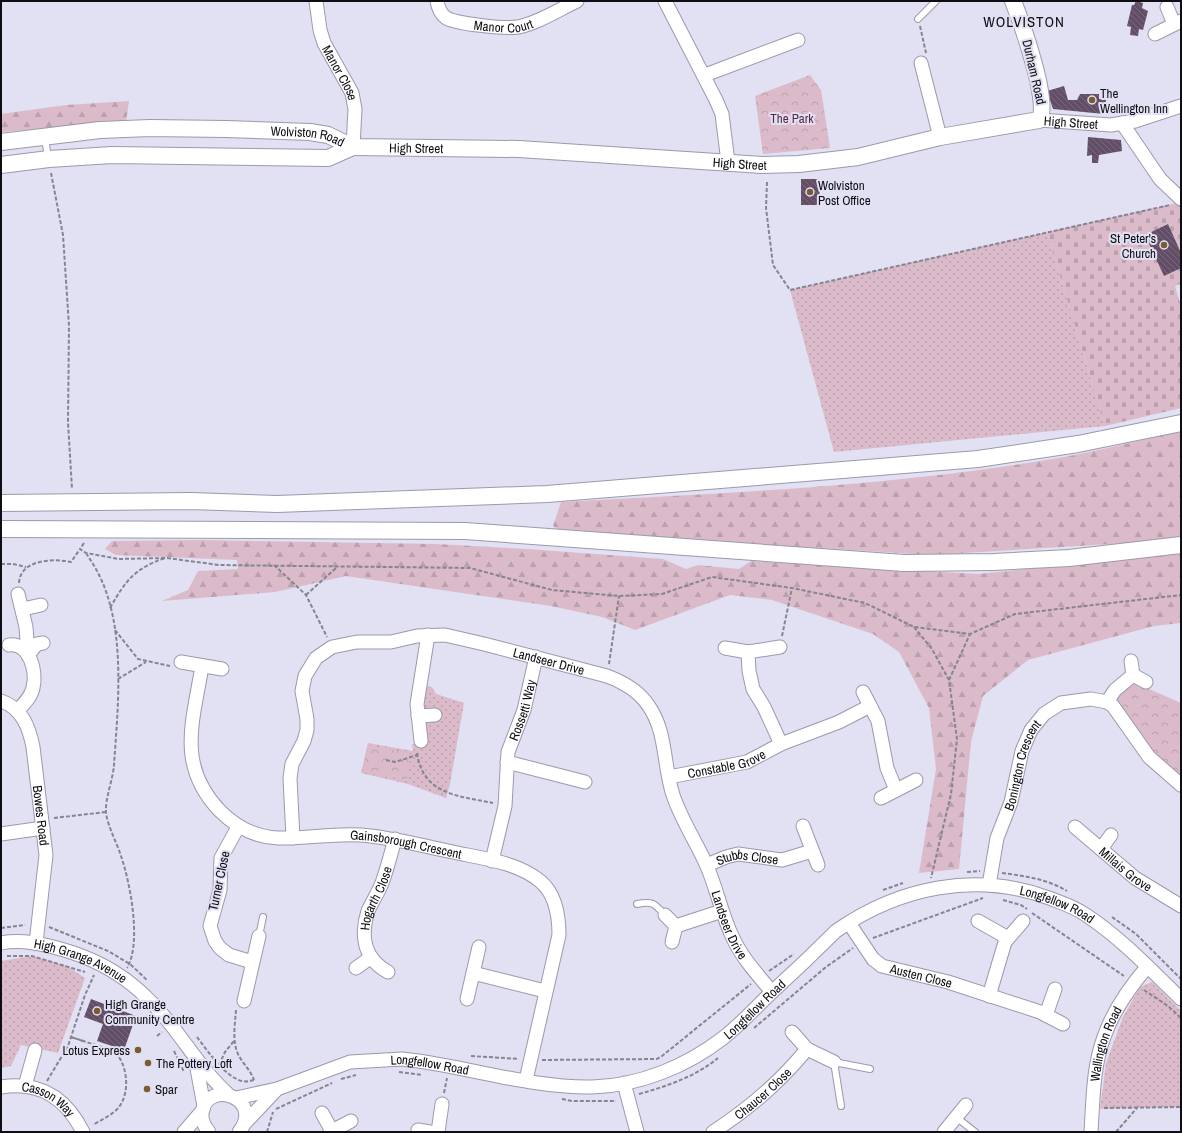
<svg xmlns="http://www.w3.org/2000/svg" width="1182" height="1133" viewBox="0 0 1182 1133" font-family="'Archivo Narrow',sans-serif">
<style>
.grass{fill:url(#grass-dots)}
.forest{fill:url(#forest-firs)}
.cemetery{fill:url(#cemetery-stones)}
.park{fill:url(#park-crowns)}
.building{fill:url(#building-back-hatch)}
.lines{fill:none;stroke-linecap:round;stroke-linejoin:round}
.service-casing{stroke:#9b99ab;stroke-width:8}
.minor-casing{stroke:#9b99ab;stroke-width:15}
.tertiary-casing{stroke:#9b99ab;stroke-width:18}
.path{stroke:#858491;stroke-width:2;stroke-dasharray:4 2;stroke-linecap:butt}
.service{stroke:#fff;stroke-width:6}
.minor{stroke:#fff;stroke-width:13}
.tertiary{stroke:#fff;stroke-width:16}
.poi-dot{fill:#7b5c31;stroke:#e2e0f3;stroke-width:1.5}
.labels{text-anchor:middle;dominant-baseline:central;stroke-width:4;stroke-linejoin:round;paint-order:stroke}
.street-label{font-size:13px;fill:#0e0d13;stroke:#e2e0f3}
.poi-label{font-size:13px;fill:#0e0d13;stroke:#e2e0f3;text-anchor:start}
.park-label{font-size:13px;fill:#592943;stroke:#e2e0f3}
.quarter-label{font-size:15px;letter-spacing:1px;fill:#0e0d13;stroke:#e2e0f3}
</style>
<defs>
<pattern id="grass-dots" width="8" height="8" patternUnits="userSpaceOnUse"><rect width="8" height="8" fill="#dbbbca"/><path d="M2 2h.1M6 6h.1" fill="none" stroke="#bba0ad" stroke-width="1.8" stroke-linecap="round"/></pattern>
<pattern id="forest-firs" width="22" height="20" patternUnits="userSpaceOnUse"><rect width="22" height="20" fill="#dbbbca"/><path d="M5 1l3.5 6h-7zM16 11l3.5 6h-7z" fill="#bba0ad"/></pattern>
<pattern id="cemetery-stones" width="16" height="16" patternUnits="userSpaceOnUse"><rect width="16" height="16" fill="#dbbbca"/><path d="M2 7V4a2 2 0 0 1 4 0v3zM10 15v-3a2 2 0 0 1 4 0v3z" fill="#bba0ad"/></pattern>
<pattern id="park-crowns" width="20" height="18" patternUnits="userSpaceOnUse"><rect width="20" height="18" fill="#dbbbca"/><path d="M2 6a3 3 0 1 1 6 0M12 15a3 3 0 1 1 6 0" fill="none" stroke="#bba0ad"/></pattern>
<pattern id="building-back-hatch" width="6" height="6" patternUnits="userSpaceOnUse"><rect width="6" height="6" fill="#634e68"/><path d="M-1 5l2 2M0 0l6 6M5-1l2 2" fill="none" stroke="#78687c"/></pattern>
</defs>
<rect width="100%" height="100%" fill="#e2e0f3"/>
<!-- grass -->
<path class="grass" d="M1047,232L1105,426L834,452L790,290Z
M423,685L432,687L436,694L464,703L450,784L446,798L408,784L361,773L368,743L413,751L412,744L422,743Z
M32,956L67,966L85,978L58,1053L21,1045L11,1066L1,1068V961Z
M1152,982L1181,1011V1107L1100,1109L1106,1063L1123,1017L1140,987Z"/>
<!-- forest -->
<path class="forest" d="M129,101L126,122L1,132V114L66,105Z
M1181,431V536L1144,542L932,555L562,532L553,526L561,502C727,493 894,486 1058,458C1099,451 1140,440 1181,431Z
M202,540L436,544L528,549L663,559L686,569L698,565L739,569L751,561L978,574L1144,557L1181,551V623L1154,626L1028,660L983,696L971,742L959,869L919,873L936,769L929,708L899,652L873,634L772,600L730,595L635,630L602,617L551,606L346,576L275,592L162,601L188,590L198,571L238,569L237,560L116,555L105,549L112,541Z"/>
<!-- cemetery -->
<path class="cemetery" d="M1181,202V284L1175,286L1181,306V408L1105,426L1047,232Z"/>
<!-- park -->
<path class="park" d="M810,75L821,90L830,148L763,154L755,96Z
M1133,682L1181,703L1180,720L1181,722V774L1178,776L1154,756L1116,703L1117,696Z
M368,745L411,754L407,780L363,772Z"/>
<!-- building -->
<path class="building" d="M1136,1L1143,3L1142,8L1148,11L1143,30L1139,29L1138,36L1130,35L1131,27L1127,26L1132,5H1134Z
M1064,86L1068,100H1077L1080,94H1099V99L1106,100L1104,114L1053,109L1047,91Z
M1088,137L1121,140L1122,151L1099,155L1098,163H1092V155L1087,156Z
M801,179H819L820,205H801Z
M1168,224L1181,253V268L1164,276L1145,235Z
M91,999L136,1016L124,1050L97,1041L103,1024L84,1017Z"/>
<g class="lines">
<!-- service casing -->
<g class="service-casing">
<path id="service" d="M918,19L936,1
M45,138L48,158
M637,904C653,901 654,903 665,915
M259,936L263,917
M841,1106L834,1062L870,1069
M956,1117L975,1132"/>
</g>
<!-- minor casing -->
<g class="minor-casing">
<g id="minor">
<path id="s1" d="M316,1L320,30L324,43L352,93L355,109L353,147"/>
<path id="s2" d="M437,1C438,7 440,13 445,17C453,24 507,29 518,27C538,23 558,10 577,1"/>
<path d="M665,1L716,100L722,114L728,162"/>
<path d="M1167,7L1174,24"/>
<path d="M1155,34L1181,21"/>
<path d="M921,63L940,137"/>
<path d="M705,75L798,40"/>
<path id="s3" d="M1039,120L1111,125L1135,121L1181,106"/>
<path d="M1122,123L1160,179L1181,199"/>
<path d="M18,594L26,627L28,655"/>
<path d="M23,609L41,605"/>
<path d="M9,645C30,642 37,672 33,688C31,697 24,704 17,711"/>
<path d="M725,648L748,652L780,647"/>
<path d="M748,652L749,671L753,689L764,707L781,744"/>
<path d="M28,655L37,644L43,643"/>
<path d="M1131,661L1133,675L1146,682"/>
<path d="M181,662L222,669"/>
<path id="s4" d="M202,666C193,722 176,765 220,811C236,827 255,837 278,838C305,839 333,833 360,835C390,837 419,845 448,851C478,858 516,861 540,881C556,894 559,916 559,935L526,1080"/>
<path d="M863,692L878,721L887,768L896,790"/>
<path id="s5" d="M1,701C22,708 29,727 33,747L46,855L36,943"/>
<path d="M1107,702L1115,690L1133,675"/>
<path d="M418,716L435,715"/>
<path d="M421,741L417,704L428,635"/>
<path d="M507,762L585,782"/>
<path id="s6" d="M669,777L747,762L781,744L839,722L870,706"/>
<path d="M881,798L916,780"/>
<path d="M803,826L818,865"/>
<path d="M238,827L221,858L220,890L210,926L215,941L220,948L229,955L252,962"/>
<path id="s7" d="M1075,827L1135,878L1181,906"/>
<path d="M1,834L43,828"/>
<path id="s8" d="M293,838L290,778L292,764L304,741L307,730V719L302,691L305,676L316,658L332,647L357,642H391L417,636L445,635L484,644L607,676C623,682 638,690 648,705C667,731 663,765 673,795C681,819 695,840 706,864C717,888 721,914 733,938C742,958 758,975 772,992"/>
<path d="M1101,849L1111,835"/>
<path id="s9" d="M492,861L505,806L508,752L524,710L536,657"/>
<path id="s10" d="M707,865L726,857L738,854L782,860L812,851"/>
<path id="s11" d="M989,885L997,838L1011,802L1022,751L1031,730L1044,714L1061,703L1091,699L1107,702L1113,706L1149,757L1181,785"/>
<path d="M665,915L676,926L672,942"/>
<path d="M978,921L1008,938"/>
<path id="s12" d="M849,923L873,959L882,966L948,982L1040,1012L1063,1024"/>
<path d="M676,926L722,911"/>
<path id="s13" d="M1,943C22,939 43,944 64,950C119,966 151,996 184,1042C198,1061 211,1079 229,1095"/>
<path d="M356,968L370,958"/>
<path id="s14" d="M388,972C364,959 360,936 368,911C372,902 378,893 382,883C387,869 391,854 395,839"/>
<path d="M473,973L545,991"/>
<path d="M989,996L1005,942L1023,921"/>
<path d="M467,999L479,947"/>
<path d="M244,1001L259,936"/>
<path d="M1046,1015L1055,989"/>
<path d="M792,1032L807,1049L834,1062"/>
<path d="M195,1058L204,1106"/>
<path d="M624,1083L637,1132"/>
<path d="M25,1086L35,1050"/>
<path id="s15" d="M1,1087C40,1081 66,1098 83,1132"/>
<path id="s16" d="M236,1098L277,1089L350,1062L402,1059L418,1061C475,1069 534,1088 592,1087C639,1086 687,1066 723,1038C741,1024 756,1007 772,992C794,972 815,952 836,931C899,887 976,871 1049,898C1062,903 1075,907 1086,915C1121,938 1151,970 1181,999"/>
<path d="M322,1113L332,1131"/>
<path d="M245,1123L277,1089"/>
<path d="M418,1130L430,1132"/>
<path d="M184,1132L203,1110"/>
<path d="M209,1132C204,1126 201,1120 202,1112C208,1078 265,1099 239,1132"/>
<path d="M330,1132L351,1121"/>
<path d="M438,1132L442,1104"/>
<path id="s17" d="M713,1132C747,1110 781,1081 807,1049"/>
<path d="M944,1132L966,1105"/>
<path id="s18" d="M1091,1132C1093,1101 1093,1066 1104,1037C1113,1011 1129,988 1147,967"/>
</g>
</g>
<!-- tertiary casing -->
<g class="tertiary-casing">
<g id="tertiary">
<path id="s19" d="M1,142L100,130L150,128L226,129L310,132L328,135L353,147L519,149L762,165L799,164L858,157L940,137L1039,120C1051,105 1021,21 1013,1"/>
<path d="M1,165L49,159L112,155L328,158L353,147"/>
<path d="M1,503L191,501L277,504L547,494L978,459L1078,444L1181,423"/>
<path d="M1,529L465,531L904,563L994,562L1069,558L1181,545"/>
</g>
</g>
<!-- path -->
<path class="path" d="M920,26L926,53
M51,173L63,235L69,326L68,422L72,489
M767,182L766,208L773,265L790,290L1170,205
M84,543L80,549L86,553L119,559L167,558L219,565L470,568L552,590L619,596L662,594L712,577L792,588L865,603L914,627L970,634L1015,614L1181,595
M86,553C91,561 96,568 100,577C126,631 118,706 114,765C113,779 105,799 106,812C107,825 117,843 121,856C130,882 142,943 127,968
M1,564H13L26,567
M274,565L306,595L327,637
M19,583C20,560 52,558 71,562L80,549
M306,595L336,568
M110,608C126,580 134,569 165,558
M914,627L932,649L949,680L957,739L951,794L931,878
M115,630L138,659L170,666
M782,636L792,588
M609,664L619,596
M118,679L146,662
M949,680L970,634
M417,753C423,795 459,796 493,803
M386,760L395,762L417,755
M54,818L106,812
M967,872L980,871
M1002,873C1025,876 1047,879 1067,891
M883,890L903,883
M1003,900L1021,905L1027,909
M1032,913L1124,976
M1112,917L1136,934L1181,979
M49,927L108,951L130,964L148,981
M1,928L25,925
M873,938L983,898
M7,956H32L85,972
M769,971L794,954
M1144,990L1168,1006L1181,1018
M236,1010C235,1024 232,1041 238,1054C242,1063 250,1069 254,1080
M754,1028L826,967L853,948
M157,1036L162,1032
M197,1037C207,1050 225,1077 242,1081C246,1082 250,1081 254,1080
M83,1041L71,1037L114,1051C127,1063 131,1091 119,1107C114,1114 101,1120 93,1125
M174,1051L184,1072
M471,1056L519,1059
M542,1060L657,1059L662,1056L751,984
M219,1065L225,1052L234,1041
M399,1072L422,1075
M341,1079L356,1075
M47,1081L68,1046L85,995L94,975
M444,1093L447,1078
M639,1094C667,1086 695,1077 718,1058
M562,1099L572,1101H616
M1104,1108L1181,1107
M276,1109L332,1083
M267,1132L273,1112
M1116,1132L1137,1108"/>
<!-- service -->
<use href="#service" class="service"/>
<!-- minor -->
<use href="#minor" class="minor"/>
<!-- tertiary -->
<use href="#tertiary" class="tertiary"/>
</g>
<!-- markers -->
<g class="poi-dot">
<circle cx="1092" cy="100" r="4"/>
<circle cx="810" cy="192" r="4"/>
<circle cx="1164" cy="245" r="4"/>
<circle cx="97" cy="1011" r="4"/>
<circle cx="138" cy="1050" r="4"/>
<circle cx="148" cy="1063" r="4"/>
<circle cx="147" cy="1089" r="4"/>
</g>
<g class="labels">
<!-- street labels -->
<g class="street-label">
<text stroke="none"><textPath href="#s2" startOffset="78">Manor Court</textPath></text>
<text transform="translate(1034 72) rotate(77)">Durham Road</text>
<text stroke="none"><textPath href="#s1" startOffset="77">Manor Close</textPath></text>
<text stroke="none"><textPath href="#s3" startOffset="32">High Street</textPath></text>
<text stroke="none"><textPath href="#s19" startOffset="308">Wolviston Road</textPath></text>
<text stroke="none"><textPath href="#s19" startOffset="419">High Street</textPath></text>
<text stroke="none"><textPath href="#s19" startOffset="743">High Street</textPath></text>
<text stroke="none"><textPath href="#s8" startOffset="428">Landseer Drive</textPath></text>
<text stroke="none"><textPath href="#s9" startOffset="155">Rossetti Way</textPath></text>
<text stroke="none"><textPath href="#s6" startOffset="59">Constable Grove</textPath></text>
<text stroke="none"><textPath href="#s11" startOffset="125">Bonington Crescent</textPath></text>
<text stroke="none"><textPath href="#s5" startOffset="128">Bowes Road</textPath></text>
<text stroke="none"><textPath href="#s4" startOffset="348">Gainsborough Crescent</textPath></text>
<text stroke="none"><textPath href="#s10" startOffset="42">Stubbs Close</textPath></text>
<text stroke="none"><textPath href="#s7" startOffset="66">Millais Grove</textPath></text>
<text transform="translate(219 881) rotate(-78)">Turner Close</text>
<text stroke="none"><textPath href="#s14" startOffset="85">Hogarth Close</textPath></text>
<text stroke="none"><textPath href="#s16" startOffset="896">Longfellow Road</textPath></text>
<text stroke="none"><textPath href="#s8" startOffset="775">Landseer Drive</textPath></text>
<text stroke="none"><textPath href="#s13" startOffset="83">High Grange Avenue</textPath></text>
<text stroke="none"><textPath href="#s12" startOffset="95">Austen Close</textPath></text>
<text stroke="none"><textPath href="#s16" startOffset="549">Longfellow Road</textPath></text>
<text stroke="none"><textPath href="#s18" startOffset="90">Wallington Road</textPath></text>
<text stroke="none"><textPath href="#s16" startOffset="200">Longfellow Road</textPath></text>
<text stroke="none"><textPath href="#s17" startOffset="63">Chaucer Close</textPath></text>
<text stroke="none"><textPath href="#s15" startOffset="51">Casson Way</textPath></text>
</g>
<!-- poi labels -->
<g class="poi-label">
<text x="1100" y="93">The<tspan x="1100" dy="15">Wellington Inn</tspan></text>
<text x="818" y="185">Wolviston<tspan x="818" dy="15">Post Office</tspan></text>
<text x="1156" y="238" text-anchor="end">St Peter's<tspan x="1156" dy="15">Church</tspan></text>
<text x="105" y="1004">High Grange<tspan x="105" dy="15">Community Centre</tspan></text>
<text x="130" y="1050" text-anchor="end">Lotus Express</text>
<text x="156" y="1063">The Pottery Loft</text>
<text x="155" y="1089">Spar</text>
</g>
<!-- park labels -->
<g class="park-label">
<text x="792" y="118">The Park</text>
</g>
<!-- quarter labels -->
<g class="quarter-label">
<text x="1024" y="21">WOLVISTON</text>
</g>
</g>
<!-- border -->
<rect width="1182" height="1133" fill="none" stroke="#0e0d13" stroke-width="4"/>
</svg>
